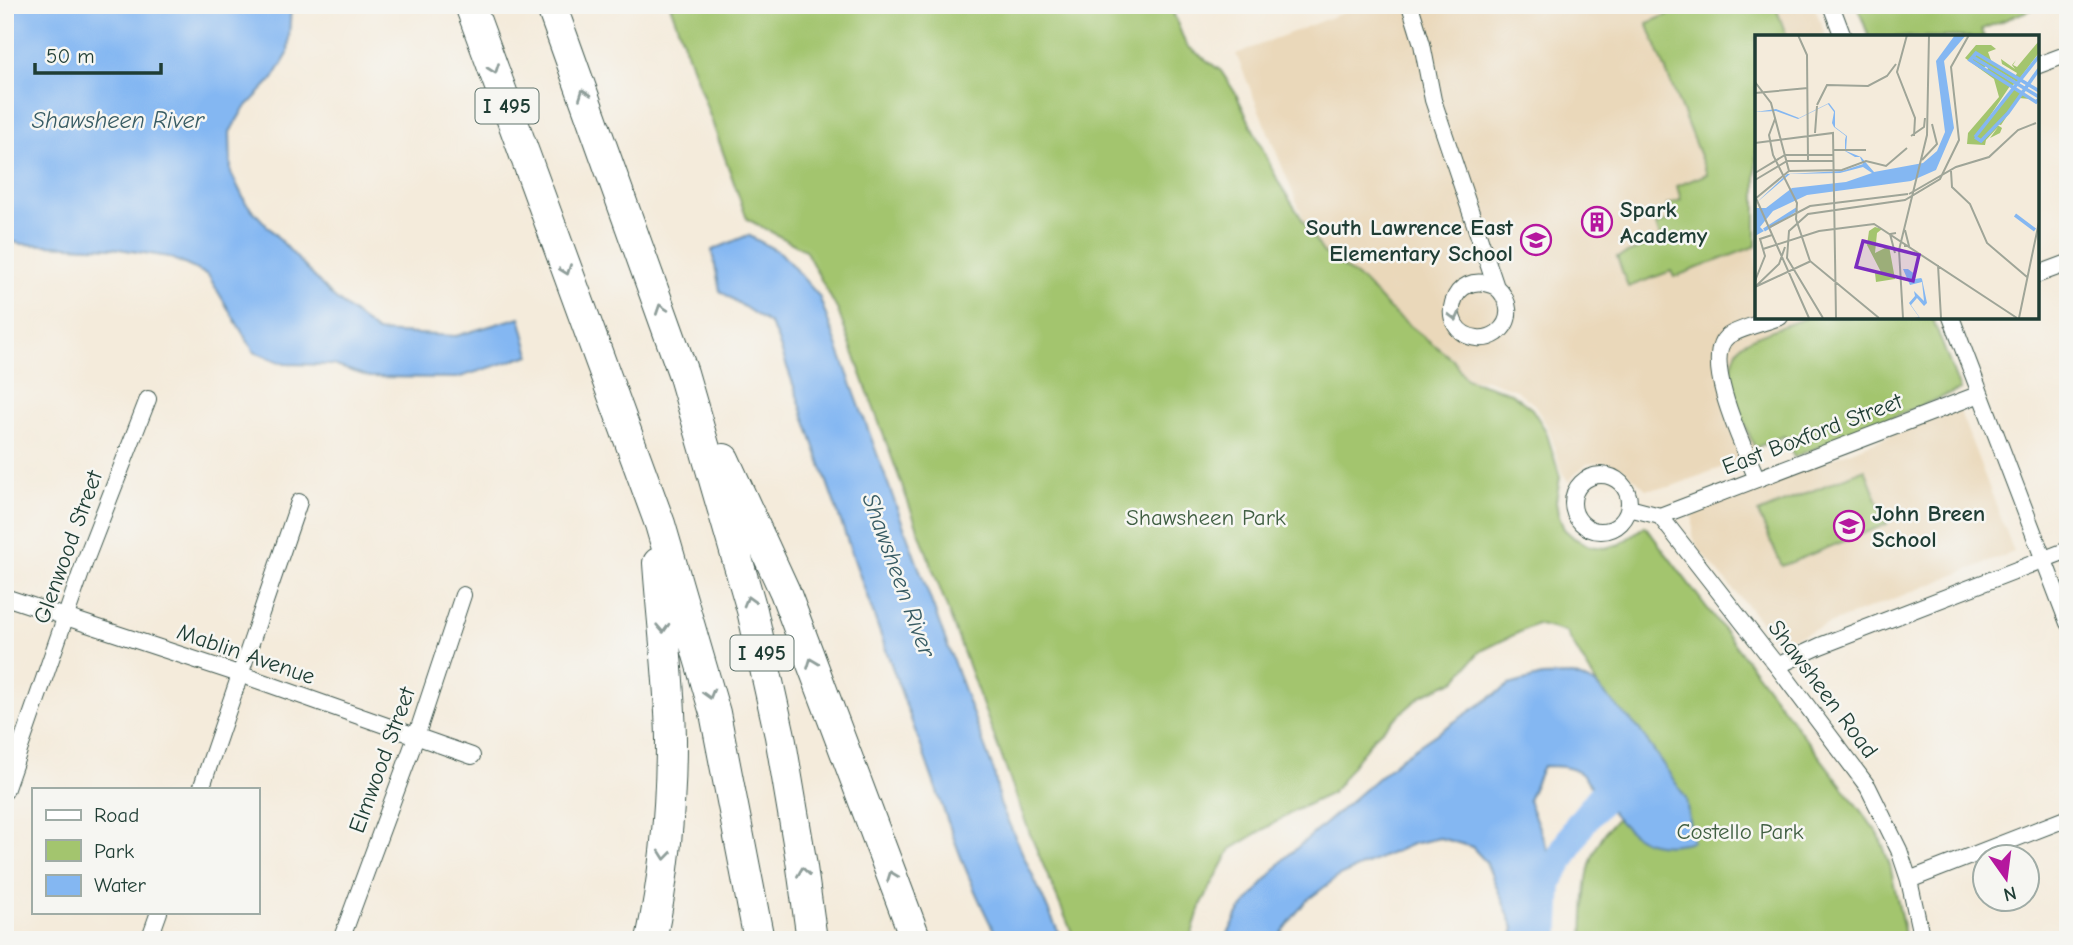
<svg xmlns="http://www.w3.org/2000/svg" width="2073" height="945" viewBox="0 0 2073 945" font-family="'Comic Neue',sans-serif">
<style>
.built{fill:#ead8ba}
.green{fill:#a3c56e;stroke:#618151;stroke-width:2}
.water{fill:#84b7f2;stroke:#527a93;stroke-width:2}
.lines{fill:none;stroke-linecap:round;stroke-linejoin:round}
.river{stroke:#84b7f2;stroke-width:30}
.street-casing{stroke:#3f574d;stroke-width:18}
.highway-casing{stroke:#3f574d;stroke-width:32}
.street{stroke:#fff;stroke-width:16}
.highway{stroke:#fff;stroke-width:30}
.oneway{stroke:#8f9e9a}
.labels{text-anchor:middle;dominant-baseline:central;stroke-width:5;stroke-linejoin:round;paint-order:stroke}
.shield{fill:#f6f6f2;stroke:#60746d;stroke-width:2}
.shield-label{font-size:21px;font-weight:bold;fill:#1f3d34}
.poi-label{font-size:23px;font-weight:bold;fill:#1f3d34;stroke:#f6f6f2;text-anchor:start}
.street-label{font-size:23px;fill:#1f3d34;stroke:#f6f6f2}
.park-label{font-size:23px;fill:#405f42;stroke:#f6f6f2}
.water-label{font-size:24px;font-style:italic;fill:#385c64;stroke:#f6f6f2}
.inset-river{fill:none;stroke:#84b7f2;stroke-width:3.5}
.inset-road{fill:none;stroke:#9fa598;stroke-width:2}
.view{fill:#7b2cbf;fill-opacity:0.15;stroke:#7b2cbf;stroke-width:3.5}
.inset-edge{fill:none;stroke:#1f3d34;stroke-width:3.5}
</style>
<rect width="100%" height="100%" fill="#f6f6f2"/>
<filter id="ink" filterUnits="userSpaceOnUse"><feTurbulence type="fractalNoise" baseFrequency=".0143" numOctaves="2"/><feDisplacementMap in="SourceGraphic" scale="14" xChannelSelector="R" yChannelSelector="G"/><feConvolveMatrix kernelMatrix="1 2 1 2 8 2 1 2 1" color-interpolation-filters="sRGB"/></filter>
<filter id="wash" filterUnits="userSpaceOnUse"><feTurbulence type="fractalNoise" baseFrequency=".00686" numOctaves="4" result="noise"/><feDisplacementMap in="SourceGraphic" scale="28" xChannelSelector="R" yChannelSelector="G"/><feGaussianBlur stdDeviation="1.57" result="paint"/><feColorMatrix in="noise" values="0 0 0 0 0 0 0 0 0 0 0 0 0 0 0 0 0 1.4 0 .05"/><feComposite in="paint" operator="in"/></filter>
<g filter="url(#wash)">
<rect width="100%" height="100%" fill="#f4ebdb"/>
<!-- built -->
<path class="built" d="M1363,5H1814L1826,37H1756V317H1809L1743,343L1736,401L1757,454L1670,487L1646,489L1624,469L1605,462L1587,464L1577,472L1569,482L1562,473L1550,432L1535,405L1516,390L1486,380L1466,379L1453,360L1389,309L1365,283L1323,252L1307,227L1236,54Z
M1959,409L2014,552L1788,640L1780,639L1770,633L1698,548L1693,536V517L1699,510Z"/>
<!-- green -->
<path class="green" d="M670,5H1190L1173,12L1186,45L1221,71L1236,94L1279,183L1323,252L1365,283L1389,309L1453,360L1466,379L1511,393L1532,409L1546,431L1560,477L1556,501L1558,514L1564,529L1574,538L1589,546L1605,548L1620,544L1645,526L1879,835L1890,865L1906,940H1583C1585,898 1582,857 1612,824C1619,815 1628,808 1636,801L1631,742L1566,632L1536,624L1479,652L1456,680L1422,695L1374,737L1332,793L1296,810L1231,849L1200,907L1190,940H1075L1030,834L838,311L805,250L747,219Z
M1692,5H1775L1787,37H1756V246L1674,277L1671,271L1628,287L1617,257L1661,240L1656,225L1672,219L1667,205L1681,200L1677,186L1707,174L1647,23Z
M1857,5H2042L1982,29L1984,37H1869Z
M1809,317H1932L1960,390L1794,457L1784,436L1755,448C1743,419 1717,372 1742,344C1750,336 1796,322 1809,317Z
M1865,469L1887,524L1782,566L1758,513Z"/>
<!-- water -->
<path class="water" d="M5,5H291L288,54L273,79L243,110L230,132L231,173L246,203L332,296L377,332L456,336L520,317L530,355L457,378L370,377L333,365L285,364L254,352L208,275L169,257L113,248L22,244L5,240Z
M748,235L781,253L819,296L994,772L1000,804L1062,940H999C963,875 942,802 916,733C868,602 823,470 777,338L770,324L720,291L712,250Z
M1573,675L1594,683L1639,729L1686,798L1692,841C1641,855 1626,830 1598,794C1592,788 1587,778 1580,773C1569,766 1556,766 1543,766L1528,800L1559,877L1552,911L1561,940H1511L1514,928L1486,862L1472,847L1440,838L1412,844L1339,876L1306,901L1275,940H1225L1239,912L1284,859L1402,757L1509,685L1542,676Z"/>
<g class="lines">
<!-- river -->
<path class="river" d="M1544,940L1547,882L1579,826L1610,787L1607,762"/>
</g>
</g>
<g filter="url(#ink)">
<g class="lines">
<!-- street casing -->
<g class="street-casing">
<path id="street" d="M1410,5L1422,44L1433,100L1496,287C1510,299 1514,320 1497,333C1491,337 1484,339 1477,338C1434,333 1450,265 1496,287
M1831,5L1843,37
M2036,66L2068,54
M2036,275L2068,263
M1951,317L2068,623
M1573 503a28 28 0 1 1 56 0a28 28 0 1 1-56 0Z
M1757,479C1746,452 1699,357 1728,336C1738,329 1768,321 1780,317
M1629,508L1660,516L1777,666L1868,787L1899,850L1909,880L1922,940
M1660,516L1980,394
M5,597L254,679L472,756
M1777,666L1820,646L2068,550
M201,789L299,502
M5,791L85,561L148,399
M1909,880L2068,818
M149,940L159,912
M341,940L416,737L463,595"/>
</g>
<!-- highway casing -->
<g class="highway-casing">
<path id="highway" d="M470,5L660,524L715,713L759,940
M551,5L683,373L752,610L780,736L801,860L812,940
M724,459L785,592L916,940
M651,940C665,874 671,806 671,739C670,680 662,622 658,563"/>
</g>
<!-- street -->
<use href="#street" class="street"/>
<!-- highway -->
<use href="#highway" class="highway"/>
</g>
<!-- one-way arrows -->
<defs><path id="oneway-chevron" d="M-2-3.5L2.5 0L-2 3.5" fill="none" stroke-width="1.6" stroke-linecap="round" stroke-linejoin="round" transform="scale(1.75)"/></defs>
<g class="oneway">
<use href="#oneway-chevron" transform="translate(494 69) rotate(70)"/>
<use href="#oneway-chevron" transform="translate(584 94) rotate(-110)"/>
<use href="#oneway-chevron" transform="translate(566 270) rotate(70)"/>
<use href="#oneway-chevron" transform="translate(661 309) rotate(-109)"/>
<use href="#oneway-chevron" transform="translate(1455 316) rotate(76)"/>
<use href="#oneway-chevron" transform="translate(749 601) rotate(-106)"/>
<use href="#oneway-chevron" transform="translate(663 628) rotate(87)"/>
<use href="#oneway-chevron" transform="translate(812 663) rotate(-111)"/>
<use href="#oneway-chevron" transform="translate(709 694) rotate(74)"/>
<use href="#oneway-chevron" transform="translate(665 855) rotate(96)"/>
<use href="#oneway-chevron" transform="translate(803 872) rotate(-98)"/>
<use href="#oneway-chevron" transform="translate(892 876) rotate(-111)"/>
</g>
</g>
<!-- icons -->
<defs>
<g id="building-ring" transform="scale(1.575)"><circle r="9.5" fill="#f6f6f2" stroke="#b5179e" stroke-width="1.5"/><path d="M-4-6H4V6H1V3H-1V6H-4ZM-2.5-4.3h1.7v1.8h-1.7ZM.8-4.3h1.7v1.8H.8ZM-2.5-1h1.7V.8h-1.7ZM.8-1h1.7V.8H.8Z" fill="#b5179e"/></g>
<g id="school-ring" transform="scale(1.575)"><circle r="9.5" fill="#f6f6f2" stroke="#b5179e" stroke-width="1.5"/><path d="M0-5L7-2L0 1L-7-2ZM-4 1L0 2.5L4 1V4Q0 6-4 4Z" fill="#b5179e"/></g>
</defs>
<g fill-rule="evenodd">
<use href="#building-ring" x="1597" y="222"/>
<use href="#school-ring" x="1536" y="240"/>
<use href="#school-ring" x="1849" y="526"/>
</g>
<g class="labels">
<!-- shield labels -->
<g class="shield">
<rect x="475.5" y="88.5" width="63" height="35" rx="5"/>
<rect x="730.5" y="635.5" width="63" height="35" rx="5"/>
</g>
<g class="shield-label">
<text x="507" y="106">I 495</text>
<text x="762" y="653">I 495</text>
</g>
<!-- poi labels -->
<g class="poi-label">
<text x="1620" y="209">Spark<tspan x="1620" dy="26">Academy</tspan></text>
<text x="1513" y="227" text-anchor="end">South Lawrence East<tspan x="1513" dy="26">Elementary School</tspan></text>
<text x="1872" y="513">John Breen<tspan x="1872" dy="26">School</tspan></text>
</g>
<!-- street labels -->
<g class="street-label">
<text transform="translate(1812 434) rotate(-21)">East Boxford Street</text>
<text transform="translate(68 547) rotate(-70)">Glenwood Street</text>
<text transform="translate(246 654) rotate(19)">Mablin Avenue</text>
<text transform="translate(1823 689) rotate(53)">Shawsheen Road</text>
<text transform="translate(382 760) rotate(-70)">Elmwood Street</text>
</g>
<!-- park labels -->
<g class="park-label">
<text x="1206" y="517">Shawsheen Park</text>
<text x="1740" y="831">Costello Park</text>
</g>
<!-- water labels -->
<g class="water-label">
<text x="118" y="120">Shawsheen River</text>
<text transform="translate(899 575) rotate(70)">Shawsheen River</text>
</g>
</g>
<!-- overview -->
<g transform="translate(1755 35)">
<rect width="284" height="284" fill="#f4ebdb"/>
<path d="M283,7V19L262,47L218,21L231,31L227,34L232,37L233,32L260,49L255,51L220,103L259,54L275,64L264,63L246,90L241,89L247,93L245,98L235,103L243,92L231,105L230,110L212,109L213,98L244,62L239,44L210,23L221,10H236L241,14L233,17L237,28L260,42L262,38L247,29L246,24L260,34L257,30L261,25L258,30L262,32ZM120,192L127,194L122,198L120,218L134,211L140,244L121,247L120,238L126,237L112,210L114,196Z" fill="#a3c56e"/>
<path d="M200,0H211L189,26L199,93L181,135L156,146L52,160L18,176L5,192L9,196L0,201V173H11L37,153L91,147L117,138L108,132L85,138L35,139L0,169L32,139L87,136L108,129L105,122H100L90,116V105L91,101L79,92L77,88L79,77L73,69L43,84L21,76L0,77L21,74L44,83L74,68L80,76V92L92,101L91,116L106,122L119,137L168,128L182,116L190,97L181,26ZM148,234H153L161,240L160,244L166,243L167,244L172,268L169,271L162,263L156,270L165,283H159L164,282L154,268L160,261L159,256L169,266L167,247L155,250Z" fill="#84b7f2"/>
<path class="inset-river" d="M218,22L284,62M284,56L221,18L215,25L281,67L284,64M220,102L226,106L253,78L284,34M220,102L284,21M260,180L280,195M9,195L42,174"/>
<path class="inset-road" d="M43,0L52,20L53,126M152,0L142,37L160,83L159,101M0,47L16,68L34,136L0,164M0,58L53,53M62,70L72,50L113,51L132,41L141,29M20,84L14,100L18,120L42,168L41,184L55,226L124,283M60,98L62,71M156,101L169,92L170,83M0,108L78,98L81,283M79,115H111M167,125L182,109L177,89M34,136L87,135L111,126L131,131L152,113M196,136L197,152L215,169L232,208L272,242M0,138L30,120H79M0,145L32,126H79M154,159L201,132L234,122L263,95L281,88M0,161L54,283M15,192L55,171L153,159M149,211H154L150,195M8,214L64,196L119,189L262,283M140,218L135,199L141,198M183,230L186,283M0,246L10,221L5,204L17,200M0,252L56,226M0,252L24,229L30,212M68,283L32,223L34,196L53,179L150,165L185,144L204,105L196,32L214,0M148,283L144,215L172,100L174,0M264,283L284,187"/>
<path class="view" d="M108,206L164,220L158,246L101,232Z"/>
<rect width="284" height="284" class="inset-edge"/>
</g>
<!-- margin -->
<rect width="2073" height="945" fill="none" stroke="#f6f6f2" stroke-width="28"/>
<!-- legend -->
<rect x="32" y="788" width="228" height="126" fill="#f6f6f2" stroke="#a0aca6" stroke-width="2"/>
<rect x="46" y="810" width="35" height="10" fill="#ffffff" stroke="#a0aca6" stroke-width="2"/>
<text x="94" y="822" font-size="21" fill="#1f3d34">Road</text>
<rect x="46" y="840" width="35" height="21" fill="#a3c56e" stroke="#a0aca6" stroke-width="2"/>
<text x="94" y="858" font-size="21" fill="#1f3d34">Park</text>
<rect x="46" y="875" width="35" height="21" fill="#84b7f2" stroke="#a0aca6" stroke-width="2"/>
<text x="94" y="892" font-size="21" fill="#1f3d34">Water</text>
<!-- north arrow -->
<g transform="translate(2006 878) rotate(166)"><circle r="33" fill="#f6f6f2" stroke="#a0aca6" stroke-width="2"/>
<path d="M0-5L12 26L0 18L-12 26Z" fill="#b5179e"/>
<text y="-10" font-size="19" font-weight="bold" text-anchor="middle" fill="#1f3d34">N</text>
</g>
<!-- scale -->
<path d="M35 63v10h126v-10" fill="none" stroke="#1f3d34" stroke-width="3.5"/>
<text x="46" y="63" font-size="21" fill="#1f3d34" stroke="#f6f6f2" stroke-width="5" paint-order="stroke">50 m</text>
</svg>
